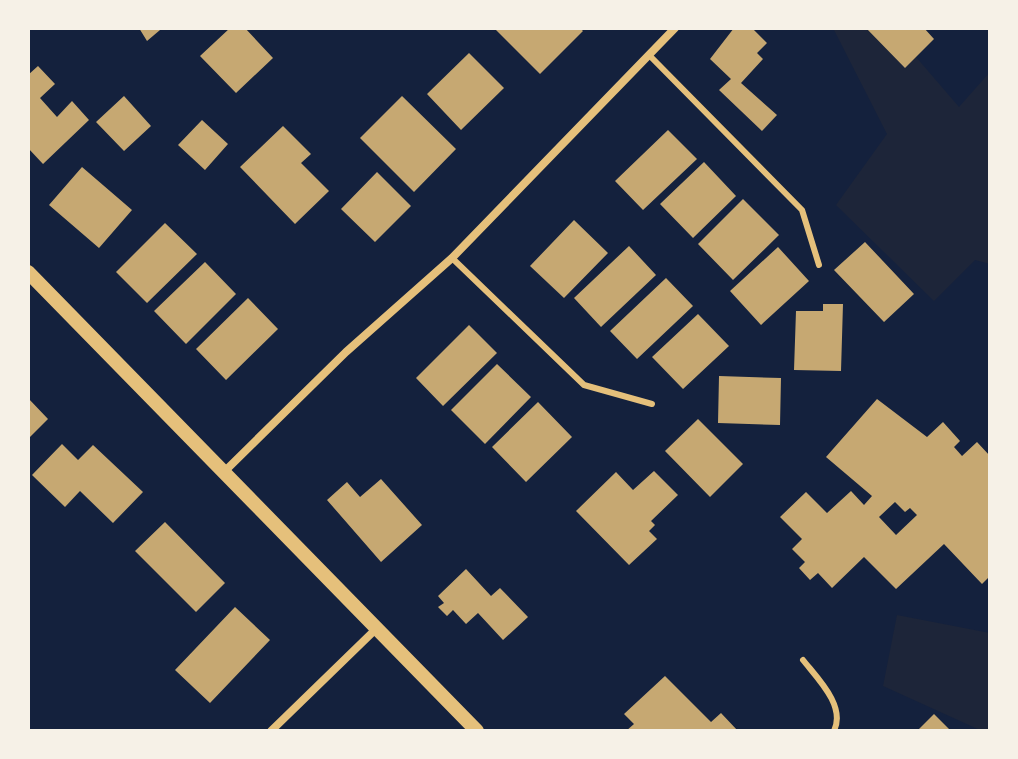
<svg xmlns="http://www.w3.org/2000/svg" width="1018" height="759" viewBox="0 0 1018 759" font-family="'Open Sans',sans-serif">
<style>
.green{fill:#1d2539}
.building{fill:#c6a872;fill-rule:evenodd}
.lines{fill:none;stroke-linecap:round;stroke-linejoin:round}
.service{stroke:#e5c07b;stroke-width:6}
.minor{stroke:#e5c07b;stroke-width:8}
.tertiary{stroke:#e5c07b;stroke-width:14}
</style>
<rect width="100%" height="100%" fill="#14213d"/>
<!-- green -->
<path class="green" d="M833,28H891L959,107L990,72V264L975,260L934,301L836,205L887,134Z
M897,615L990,633V731H982L883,686Z"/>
<!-- building -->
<path class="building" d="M139,28H158L160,30L147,41Z
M230,28H245L273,58L236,93L200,56Z
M494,28H580L583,31L540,74Z
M734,28H752L767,43L757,53L763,59L741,83L777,115L762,131L719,90L731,79L710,59Z
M866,28H924L934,39L905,68Z
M469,53L504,88L461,130L427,94Z
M38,66L55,84L40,98L57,117L72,101L89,120L43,164L28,148V75Z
M124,96L151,126L124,151L96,122Z
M402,96L456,149L414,192L360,138Z
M202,120L228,144L205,170L178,145Z
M283,126L311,154L301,163L329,191L295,224L240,167Z
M668,130L697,159L643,210L615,181Z
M704,162L736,196L693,238L660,204Z
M82,167L132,210L99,248L49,205Z
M377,172L411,206L375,242L341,209Z
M743,199L779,235L733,280L698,244Z
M574,220L608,253L564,298L530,266Z
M165,223L197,254L147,303L116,272Z
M865,242L914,294L884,322L834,270Z
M629,246L656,275L601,327L574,298Z
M778,247L809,281L761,325L730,291Z
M205,262L236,294L186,344L154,311Z
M666,278L693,306L637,359L610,331Z
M248,298L278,329L226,380L196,349Z
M823,304H843L841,371L794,370L796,311H823Z
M698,314L729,346L683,389L652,357Z
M469,325L497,353L443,406L416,378Z
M497,364L531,397L485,444L451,410Z
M719,376L781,378L780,425L718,423Z
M28,398L48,419L28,439Z
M877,399L927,437L943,422L960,441L954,447L962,456L977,442L990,456V576L982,584L944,544L896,589L864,557L832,588L818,573L810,580L799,568L805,562L792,549L802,539L780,517L806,492L827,513L851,491L864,505L872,496L826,457ZM895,502L905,512L910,508L917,515L896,535L879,517Z
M538,402L572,437L526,482L492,447Z
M698,419L743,464L710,497L665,451Z
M62,444L78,460L93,445L143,492L113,523L80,491L65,507L32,475Z
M654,471L678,495L651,521L655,525L649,531L657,539L629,565L576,511L616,472L633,490Z
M381,479L422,525L381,562L327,500L347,482L360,497Z
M165,522L225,583L196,612L135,551Z
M466,569L491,596L500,588L528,617L503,640L478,613L466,624L453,610L447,616L438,607L444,603L438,596Z
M235,607L270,640L210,703L175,670Z
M665,676L711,722L721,713L738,731H626L634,724L624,714Z
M934,714L951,731H917Z"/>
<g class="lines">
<!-- service -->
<path class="service" d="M651,57L802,210L819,265
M452,258L584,385L652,404
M803,660C818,679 846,706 834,731"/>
<!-- minor -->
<path class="minor" d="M225,471L346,352L452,258L675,28
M271,731L377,628"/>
<!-- tertiary -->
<path class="tertiary" d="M28,272L477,731"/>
</g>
<!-- border -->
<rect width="1018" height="759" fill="none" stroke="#f6f1e7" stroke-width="60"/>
</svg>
